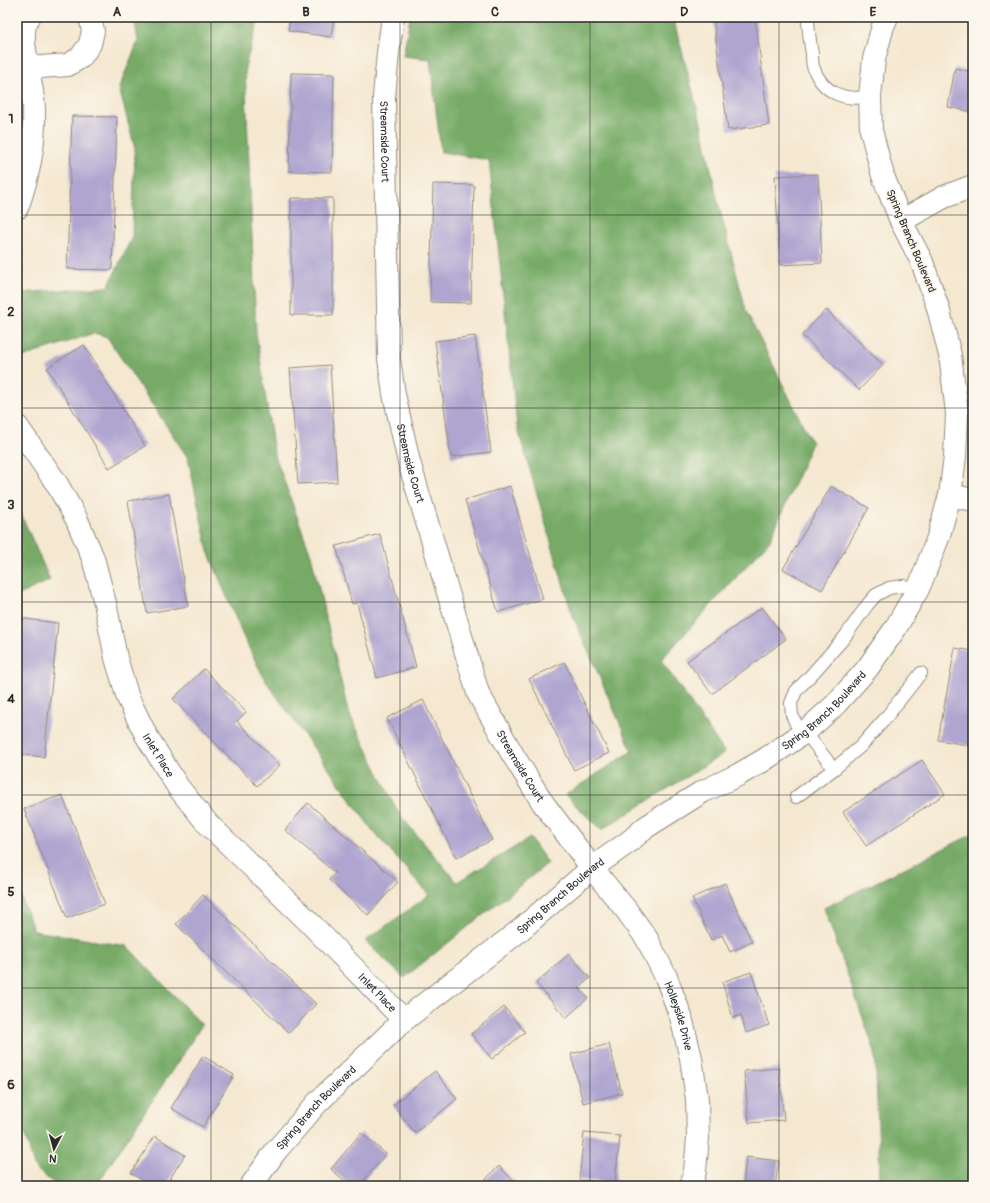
<svg xmlns="http://www.w3.org/2000/svg" width="990" height="1203" viewBox="0 0 990 1203" font-family="Pangolin,sans-serif">
<style>
.forest{fill:#76aa66;stroke:#506a48}
.building{fill:#afa5d0}
.lines{fill:none;stroke-linecap:round;stroke-linejoin:round}
.service-casing{stroke:#908a7e;stroke-width:14}
.minor-casing{stroke:#908a7e;stroke-width:24}
.service{stroke:#fff;stroke-width:12}
.minor{stroke:#fff;stroke-width:22}
.grid{fill:none;stroke:#2b2b2b;stroke-width:1;stroke-opacity:0.55}
.labels{text-anchor:middle;dominant-baseline:central;stroke-width:3.5;stroke-linejoin:round;paint-order:stroke}
.street-label{font-size:11px;fill:#2b2b2b;stroke:#fbf7ec}
.neatline{fill:none;stroke:#2b2b2b;stroke-width:1.5}
.grid-label{font-size:13px;text-anchor:middle;font-weight:bold;fill:#2b2b2b}
</style>
<rect width="100%" height="100%" fill="#fbf7ec"/>
<filter id="ink" filterUnits="userSpaceOnUse"><feTurbulence type="fractalNoise" baseFrequency=".025" numOctaves="2"/><feDisplacementMap in="SourceGraphic" scale="8" xChannelSelector="R" yChannelSelector="G"/><feConvolveMatrix kernelMatrix="1 2 1 2 8 2 1 2 1" color-interpolation-filters="sRGB"/></filter>
<filter id="wash" filterUnits="userSpaceOnUse"><feTurbulence type="fractalNoise" baseFrequency=".012" numOctaves="4" result="noise"/><feDisplacementMap in="SourceGraphic" scale="16" xChannelSelector="R" yChannelSelector="G"/><feGaussianBlur stdDeviation="0.9" result="paint"/><feColorMatrix in="noise" values="0 0 0 0 0 0 0 0 0 0 0 0 0 0 0 0 0 1.4 0 .05"/><feComposite in="paint" operator="in"/></filter>
<g filter="url(#wash)">
<rect width="100%" height="100%" fill="#f5e8d1"/>
<!-- forest -->
<path class="forest" d="M134,17H259L245,67L256,332L274,453L311,555L348,711L399,814L457,882L530,838L548,863L404,978L365,941L429,895L373,831L265,680L243,636L208,551L188,458L107,337L94,333L17,359V293L108,287L132,237L135,149L119,88L138,41Z
M410,17H673L700,119L718,202L746,311L812,443L770,540L661,660L725,753L601,830L565,795L632,751L572,614L517,426L489,160L441,152L430,59L403,56Z
M17,505L50,580L17,596Z
M973,834V1186H876L880,1176L875,1052L824,908Z
M17,887L34,931L127,946L202,1025L96,1186H57L35,1168L17,1111Z"/>
<g id="blocks">
<!-- building -->
<path class="building" d="M290,17H334L331,37L288,31Z
M713,17H755L769,125L728,130Z
M955,68L973,72V112L948,107Z
M291,73L334,74L332,172L289,171Z
M72,116L117,117L112,270L67,269Z
M818,174L822,263L780,265L775,176Z
M433,184L474,185L471,303L430,302Z
M291,198H333V315H291Z
M826,310L883,365L859,390L802,335Z
M475,336L491,452L451,457L435,341Z
M84,345L145,446L109,468L47,368Z
M330,365L337,482L298,484L290,368Z
M510,486L543,599L498,612L465,500Z
M831,486L869,508L822,590L783,569Z
M169,494L188,606L147,613L128,501Z
M380,534L416,667L377,678L357,603L352,604L336,546Z
M762,607L786,639L712,694L687,661Z
M17,618L58,623L44,757L17,754Z
M955,648L973,651V746L938,740Z
M564,662L609,753L574,770L529,679Z
M204,669L246,712L237,721L280,765L257,786L173,699Z
M423,700L492,840L456,858L387,718Z
M922,760L945,794L866,846L843,812Z
M62,795L105,904L67,918L24,809Z
M308,803L398,882L368,915L329,880L335,873L285,830Z
M725,883L752,942L730,952L722,935L711,940L692,898Z
M203,895L316,1004L289,1033L176,924Z
M569,954L590,978L579,988L588,998L566,1018L536,983Z
M751,972L769,1025L746,1033L741,1015L733,1018L722,982Z
M504,1007L525,1032L492,1059L471,1034Z
M609,1044L622,1093L583,1103L571,1054Z
M203,1056L234,1075L203,1127L171,1108Z
M779,1068L784,1120L749,1123L744,1071Z
M435,1071L457,1099L415,1133L393,1105Z
M361,1133L386,1154L359,1186H351L331,1169Z
M584,1133L620,1136L615,1183L579,1180Z
M155,1136L185,1155L165,1186H151L131,1173Z
M746,1157L779,1161L775,1186H743Z
M499,1166L518,1185L517,1186H479Z"/>
</g>
</g>
<g filter="url(#ink)">
<use href="#blocks" fill-opacity="0" stroke="#908a7e" stroke-width="1"/>
<g class="lines">
<!-- service casing -->
<g class="service-casing">
<path id="service" d="M808,17C808,30 810,42 812,54C812,59 812,65 814,69C823,93 846,102 870,96
M834,769L861,746L884,720L921,673
M796,797L834,769L805,732L797,726L792,715L791,703L796,691L812,674L844,638L868,604L876,595L889,588L903,586L918,589"/>
</g>
<!-- minor casing -->
<g class="minor-casing">
<g id="minor">
<path d="M29,17C19,31 26,52 28,68L68,65L81,57L90,44L93,31L90,17"/>
<path id="s1" d="M393,17L388,53L384,97L389,359L394,394L409,462L478,693L513,755L543,803L592,868L627,911L647,939L666,977L681,1017L691,1058L697,1099L698,1138L695,1171L691,1186"/>
<path d="M17,208C28,178 35,143 34,111C34,97 30,82 28,68"/>
<path d="M901,221L944,197L973,186"/>
<path id="s2" d="M17,426L57,484L77,520L93,558L105,603L116,658L128,698L146,735L178,787L207,823L308,921L404,1020"/>
<path d="M950,495L973,500"/>
<path id="s3" d="M251,1186L275,1152L318,1102L404,1020L519,931L592,868L630,841L646,827L702,792L738,775L764,760L805,732L834,706L867,669L895,629L918,589L923,577L939,535L950,495L955,457L957,413L950,355L938,308L922,262L901,221L883,176L871,130L870,96L874,59L883,26L887,17"/>
</g>
</g>
<!-- service -->
<use href="#service" class="service"/>
<!-- minor -->
<use href="#minor" class="minor"/>
</g>
</g>
<!-- grid -->
<path class="grid" d="M211,17V1186M400,17V1186M590,17V1186M779,17V1186M17,215H973M17,408H973M17,602H973M17,795H973M17,988H973"/>
<g class="labels">
<!-- street labels -->
<g class="street-label">
<text stroke="none"><textPath href="#s1" startOffset="125">Streamside Court</textPath></text>
<text transform="translate(911 241) rotate(67)">Spring Branch Boulevard</text>
<text stroke="none"><textPath href="#s1" startOffset="449">Streamside Court</textPath></text>
<text stroke="none"><textPath href="#s3" startOffset="750">Spring Branch Boulevard</textPath></text>
<text stroke="none"><textPath href="#s2" startOffset="362">Inlet Place</textPath></text>
<text stroke="none"><textPath href="#s1" startOffset="773">Streamside Court</textPath></text>
<text stroke="none"><textPath href="#s3" startOffset="426">Spring Branch Boulevard</textPath></text>
<text stroke="none"><textPath href="#s2" startOffset="686">Inlet Place</textPath></text>
<text stroke="none"><textPath href="#s1" startOffset="1071">Holleyside Drive</textPath></text>
<text stroke="none"><textPath href="#s3" startOffset="102">Spring Branch Boulevard</textPath></text>
</g>
</g>
<!-- margin -->
<rect width="990" height="1203" fill="none" stroke="#fbf7ec" stroke-width="44"/>
<!-- north arrow -->
<g transform="translate(54 1149) rotate(186)" stroke="#fbf7ec" stroke-width="3" paint-order="stroke">
<path d="M0-3L7 15L0 10L-7 15Z" fill="#2b2b2b"/>
<text y="-6" font-size="11" font-weight="bold" text-anchor="middle" fill="#2b2b2b">N</text>
</g>
<rect x="22" y="22" width="946" height="1159" class="neatline"/>
<g class="grid-label">
<text x="117" y="16">A</text>
<text x="306" y="16">B</text>
<text x="495" y="16">C</text>
<text x="684" y="16">D</text>
<text x="873" y="16">E</text>
<text x="11" y="123">1</text>
<text x="11" y="316">2</text>
<text x="11" y="509">3</text>
<text x="11" y="703">4</text>
<text x="11" y="896">5</text>
<text x="11" y="1089">6</text>
</g>
</svg>
